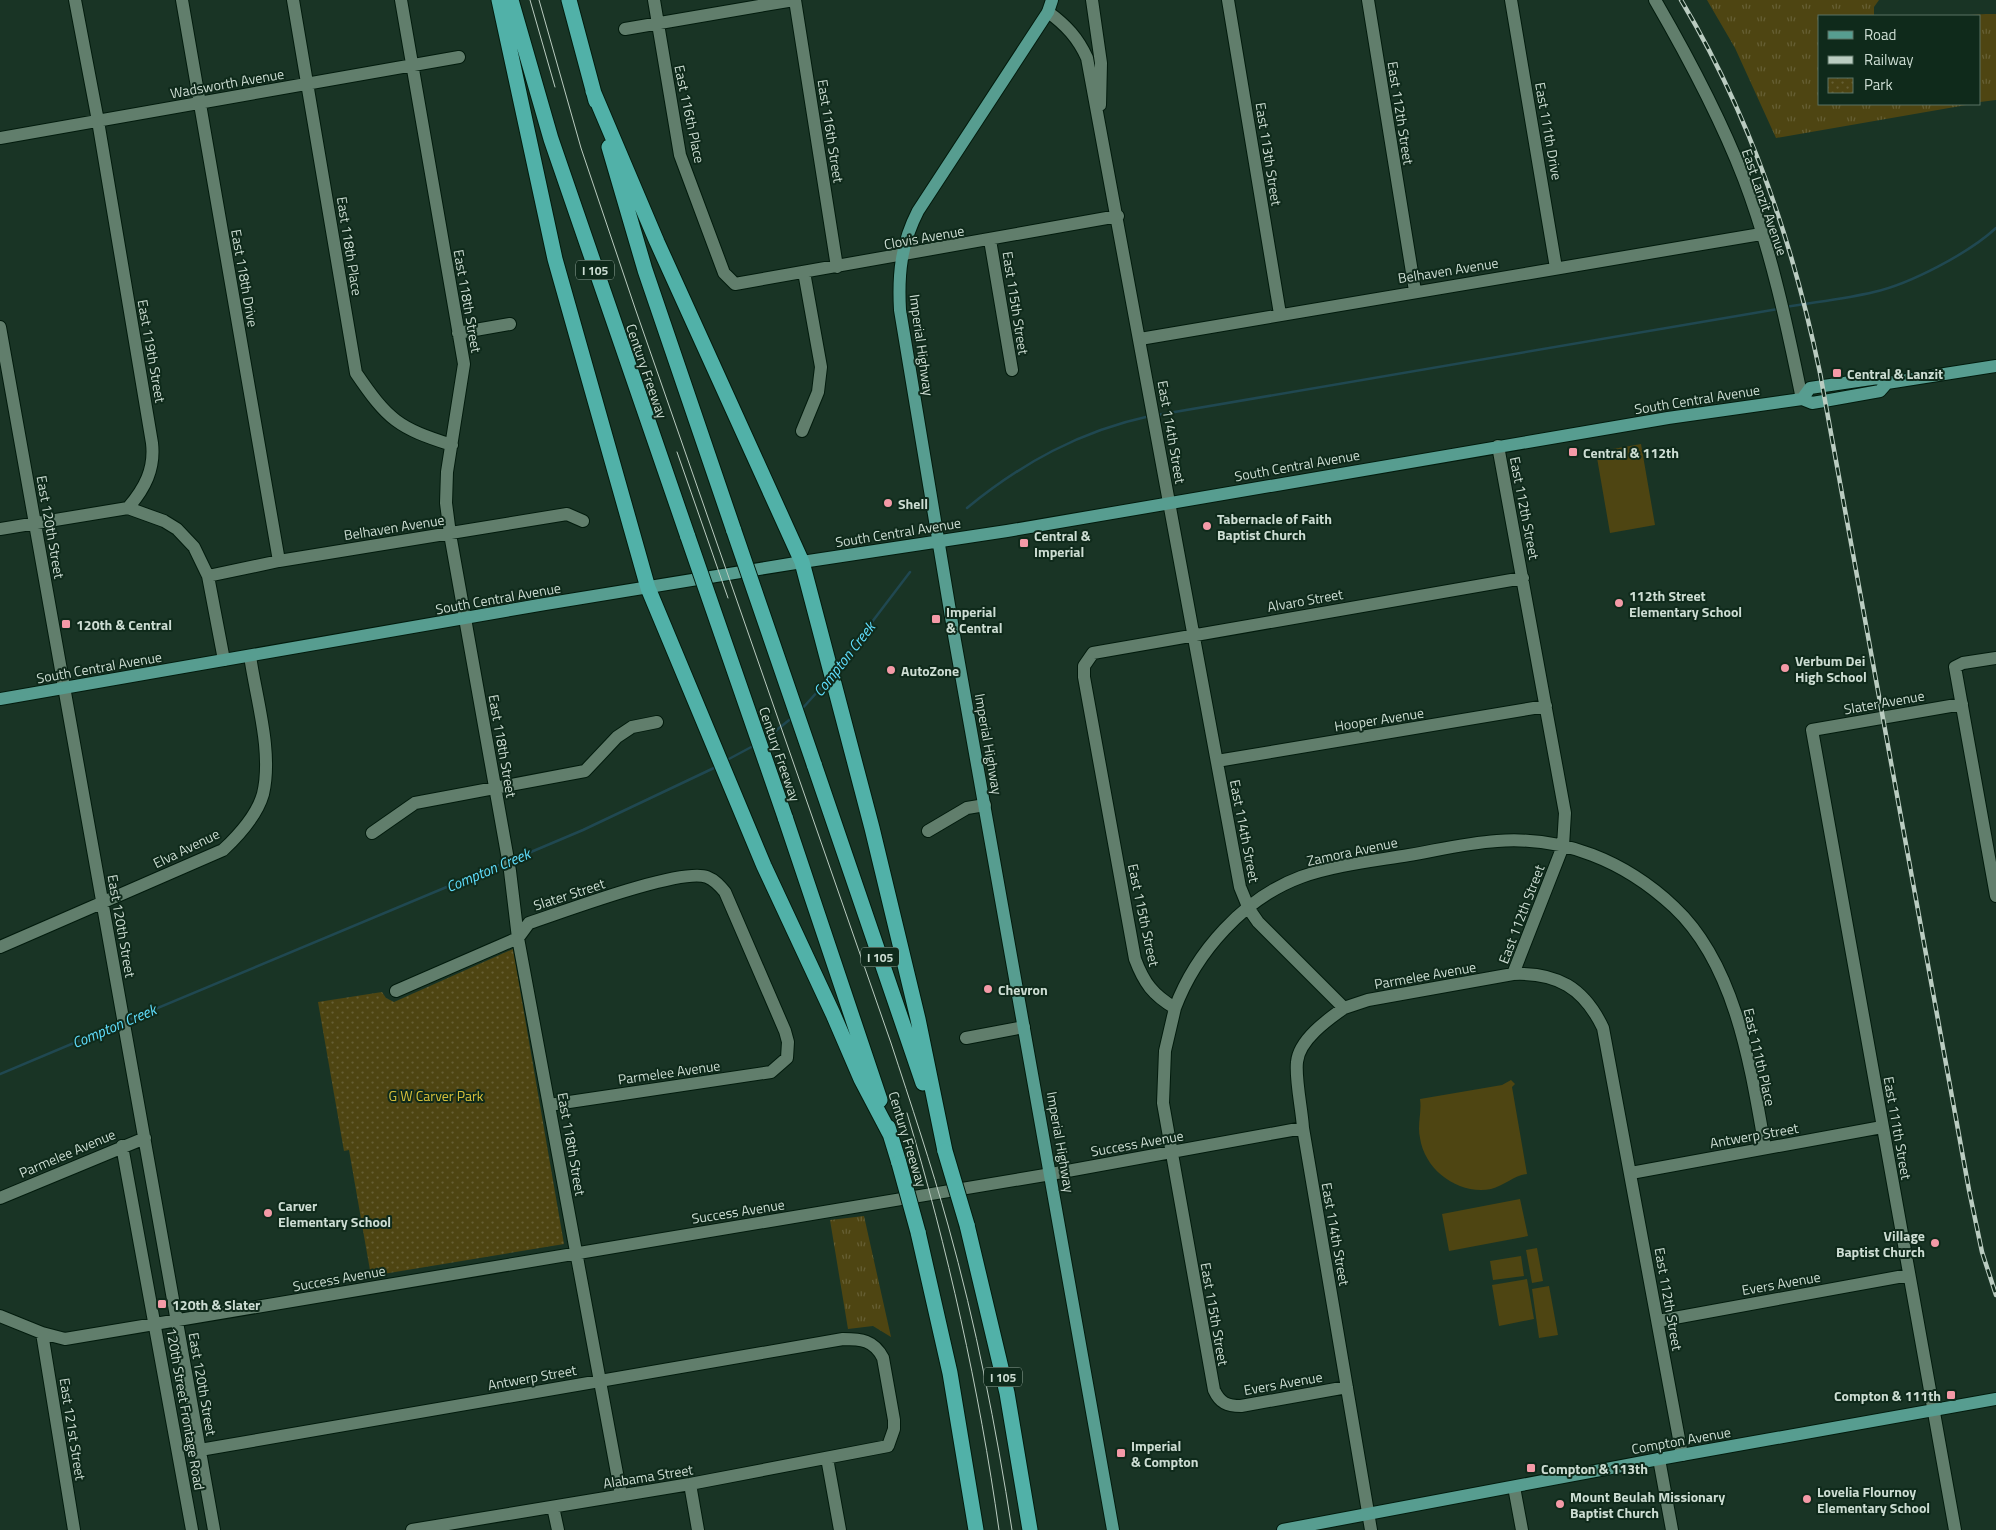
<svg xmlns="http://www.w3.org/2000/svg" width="1996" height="1530" viewBox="0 0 1996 1530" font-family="'Titillium Web',sans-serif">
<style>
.grass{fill:url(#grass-tufts)}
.park{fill:url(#park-dots)}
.pitch{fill:#4e4512}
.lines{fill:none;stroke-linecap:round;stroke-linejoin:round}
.stream{stroke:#204851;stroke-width:2.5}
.minor-casing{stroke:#021b0d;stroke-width:14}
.major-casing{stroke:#021b0d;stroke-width:14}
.highway-casing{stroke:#021b0d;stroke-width:17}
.minor{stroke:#617e6c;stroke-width:12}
.major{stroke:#579d90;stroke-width:12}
.highway{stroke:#51b1a8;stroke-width:15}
.tram{stroke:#baccc1;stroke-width:1}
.rail-casing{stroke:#baccc1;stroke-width:4.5}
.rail{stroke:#0f2a1b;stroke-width:2.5;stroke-dasharray:8;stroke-linecap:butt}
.highway-bridge-casing{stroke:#021b0d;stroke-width:17;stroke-linecap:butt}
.highway-bridge{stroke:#51b1a8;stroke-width:15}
.poi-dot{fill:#f49aa7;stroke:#0f2a1b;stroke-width:2}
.labels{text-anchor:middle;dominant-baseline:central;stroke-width:4;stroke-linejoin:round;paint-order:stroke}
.shield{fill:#0f2a1b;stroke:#94a79c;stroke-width:1}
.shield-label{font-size:12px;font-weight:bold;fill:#cdddd3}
.street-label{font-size:14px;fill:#cdddd3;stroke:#0f2a1b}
.poi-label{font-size:14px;font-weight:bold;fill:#cdddd3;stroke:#0f2a1b;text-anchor:start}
.park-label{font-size:14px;fill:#d7c03b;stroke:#0f2a1b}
.water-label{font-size:15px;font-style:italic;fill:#60defd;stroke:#0f2a1b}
</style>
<defs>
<pattern id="grass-tufts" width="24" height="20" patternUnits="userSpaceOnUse" patternTransform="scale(1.25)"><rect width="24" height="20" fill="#4e4512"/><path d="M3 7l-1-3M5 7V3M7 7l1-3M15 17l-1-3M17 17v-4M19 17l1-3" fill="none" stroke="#665f34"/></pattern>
<pattern id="park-dots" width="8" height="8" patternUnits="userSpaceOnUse" patternTransform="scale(1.25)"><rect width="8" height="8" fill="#4e4512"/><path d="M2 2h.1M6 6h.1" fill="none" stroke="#665f34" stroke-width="1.8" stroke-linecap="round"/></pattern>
</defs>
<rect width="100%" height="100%" fill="#193425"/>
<!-- grass -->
<path class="grass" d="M1707,0H1879L1874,7V16H1820V104H1972L1776,138L1735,48Z
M1986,14H1996V100L1980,102V16H1953Z
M864,1216L891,1337L873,1326L848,1329L830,1220Z"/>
<!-- park -->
<path class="park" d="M513,949L564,1244L371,1276L349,1150L344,1151L318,1002L382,992L386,998L394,1002Z"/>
<!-- pitch -->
<path class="pitch" d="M1641,444L1655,525L1610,533L1596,452Z
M1511,1080L1515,1084L1512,1087L1527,1174C1515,1175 1504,1186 1491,1189C1459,1195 1425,1171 1420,1138C1417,1125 1422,1112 1420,1099L1502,1085Z
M1520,1199L1528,1236L1449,1251L1442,1214Z
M1537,1248L1543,1281L1532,1283L1526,1250Z
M1521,1256L1524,1276L1493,1280L1490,1261Z
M1527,1279L1534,1319L1499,1326L1492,1285Z
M1549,1286L1558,1335L1539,1338L1532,1289Z"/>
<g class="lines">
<!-- stream -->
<path class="stream" d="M1786,307C1815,302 1845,299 1874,292C1910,284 1969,253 1996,228
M1157,415L1778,309
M967,508C1022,463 1080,431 1150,416
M837,668L910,572
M801,710L827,681
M764,740L793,717
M727,760L755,745
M512,860L583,830L716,767
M129,1020L504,863
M0,1074L119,1024"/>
<!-- minor casing -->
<g class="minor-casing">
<path id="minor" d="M75,0L98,121L152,443C155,469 145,488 128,508
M182,0L279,561
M293,0L356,373C388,420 398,428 452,445
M401,0L464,364L447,472L446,503L450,534L510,871L518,938L621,1495
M654,0L680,155L724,273L735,284L1118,216
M795,0L837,267
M1092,0L1101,63L1100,105
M1228,0L1280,314
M1368,0L1415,291
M1511,0L1556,268
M1655,0C1688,57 1720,117 1744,179C1771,250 1787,325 1802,399
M1048,12C1066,25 1078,38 1087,58L1240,887L1249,909L1258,922L1344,1008C1327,1020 1299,1040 1297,1062C1295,1079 1302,1110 1303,1128L1371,1530
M625,29L794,0
M0,138L459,57
M990,240L1012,370
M0,327L214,1530
M458,333L510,324
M1140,339L1761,234
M802,431L818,392L821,367L804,272
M1498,446L1565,813L1563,846L1513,974C1557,972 1584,988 1603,1028L1682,1455
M0,529L128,508L164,521L177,529L194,547L208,576L224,660
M208,576L279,561L567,514L583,521
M1996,658L1963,663L1955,667L1996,896
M1217,761L1546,706
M928,831L967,808L985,805
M372,833L415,803L585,771L617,737L632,727L657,722
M0,947L223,850C239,835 257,815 263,794C273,752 256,698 250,656
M396,991L518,938L529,923C560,913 681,867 707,877C715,880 720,886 725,892L785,1031L788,1042L787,1058L771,1072L549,1105
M1175,1008C1196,952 1244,898 1301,877C1335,865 1373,861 1409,855C1438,850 1467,843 1497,841C1564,836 1625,861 1674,907C1736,965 1751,1068 1765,1148
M1344,1008L1368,1000L1513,974
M966,1038L1024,1027
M122,1146L192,1530
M1631,1173L1882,1127
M0,1198L145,1138
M0,1316L42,1333L65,1339L1051,1174L1303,1128
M1658,1321L1909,1275
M42,1333L74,1530
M1347,1387L1241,1406C1227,1406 1220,1403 1214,1390L1163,1103L1165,1051L1175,1008C1153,995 1144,983 1135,959L1084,677V666L1093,653L1523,578
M200,1450L843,1339C861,1339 874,1340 883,1358L894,1420V1429L888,1446L690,1484L412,1530
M827,1458L840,1530
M1659,1459L1672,1530
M690,1484L698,1530
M1514,1487L1522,1530
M553,1507L558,1530
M1955,1530L1812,730L1962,704"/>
</g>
<!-- major casing -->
<g class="major-casing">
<path id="major" d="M1052,0L1048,12L918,211C901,244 898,274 900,310L954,635L1113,1530
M1802,399L1810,388L1878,378L1887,383
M0,699L545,604L802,562L1007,531L1668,418L1802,399L1812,403L1824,401L1880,391L1887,383L1996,366
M1283,1530L1659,1459L1996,1399"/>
</g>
<!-- highway casing -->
<g class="highway-casing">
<path id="highway" d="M499,0L555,259L648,588L764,866L833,1014L861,1079L891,1136
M511,0L551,139L688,537
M569,0L596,101
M593,91L657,242L802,562L872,828L918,1019L945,1151
M609,147L645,270L734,531
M814,764L923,1083
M785,817L880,1100
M888,1127L899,1163
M967,1225L1007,1393L1030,1530
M918,1232L950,1373L976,1530"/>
</g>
<!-- minor -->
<use href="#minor" class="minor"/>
<!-- major -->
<use href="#major" class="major"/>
<!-- highway -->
<use href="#highway" class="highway"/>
<!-- tram -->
<path class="tram" d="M530,0L555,87
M539,0L581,148L635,308L891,1043C911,1104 931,1164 948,1225C976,1325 996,1427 1012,1530
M677,452L728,598
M907,1113C948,1250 979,1388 999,1530"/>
<!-- rail casing -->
<g class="rail-casing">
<path id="rail" d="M1681,0C1750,115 1793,243 1820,373L1969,1190L1982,1252L1996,1295"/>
</g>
<!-- rail -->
<use href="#rail" class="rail"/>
<!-- highway-bridge casing -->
<g class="highway-bridge-casing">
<path id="highway-bridge" d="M734,531L814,764
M688,537L785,817
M945,1151L967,1225
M899,1163L918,1232"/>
</g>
<!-- highway-bridge -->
<use href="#highway-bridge" class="highway-bridge"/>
</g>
<!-- markers -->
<g class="poi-dot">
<rect x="1832" y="368" width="10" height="10" rx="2.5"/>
<rect x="1568" y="447" width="10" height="10" rx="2.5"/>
<circle cx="888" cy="503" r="5"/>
<circle cx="1207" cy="526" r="5"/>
<rect x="1019" y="538" width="10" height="10" rx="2.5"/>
<circle cx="1619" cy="603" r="5"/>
<rect x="931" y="614" width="10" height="10" rx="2.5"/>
<rect x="61" y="619" width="10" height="10" rx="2.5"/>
<circle cx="1785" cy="668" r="5"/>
<circle cx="891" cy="670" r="5"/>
<circle cx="988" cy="989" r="5"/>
<circle cx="268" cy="1213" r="5"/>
<circle cx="1935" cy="1243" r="5"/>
<rect x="157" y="1299" width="10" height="10" rx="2.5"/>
<rect x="1946" y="1390" width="10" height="10" rx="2.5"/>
<rect x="1116" y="1448" width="10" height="10" rx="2.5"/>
<rect x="1526" y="1463" width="10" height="10" rx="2.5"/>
<circle cx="1807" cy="1499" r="5"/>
<circle cx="1560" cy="1504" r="5"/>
</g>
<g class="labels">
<!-- shield labels -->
<g class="shield">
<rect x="576" y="260.5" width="38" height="19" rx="4"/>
<rect x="861" y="947.5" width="38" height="19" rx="4"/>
<rect x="984" y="1367.5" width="38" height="19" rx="4"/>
</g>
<g class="shield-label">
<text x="595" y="270">I 105</text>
<text x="880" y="957">I 105</text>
<text x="1003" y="1377">I 105</text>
</g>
<!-- street labels -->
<g class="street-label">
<text transform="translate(227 83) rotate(-10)">Wadsworth Avenue</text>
<text transform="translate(1401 113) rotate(81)">East 112th Street</text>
<text transform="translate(690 114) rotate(78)">East 116th Place</text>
<text transform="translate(831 131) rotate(81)">East 116th Street</text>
<text transform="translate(1549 131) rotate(80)">East 111th Drive</text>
<text transform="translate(1269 154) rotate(81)">East 113th Street</text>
<text transform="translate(1765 202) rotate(71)">East Lanzit Avenue</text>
<text transform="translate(924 237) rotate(-10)">Clovis Avenue</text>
<text transform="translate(350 246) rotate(81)">East 118th Place</text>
<text transform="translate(1448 270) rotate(-9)">Belhaven Avenue</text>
<text transform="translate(245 278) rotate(80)">East 118th Drive</text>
<text transform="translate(468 301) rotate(80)">East 118th Street</text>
<text transform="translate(1016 303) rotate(81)">East 115th Street</text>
<text transform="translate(922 345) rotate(82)">Imperial Highway</text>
<text transform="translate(152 351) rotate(80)">East 119th Street</text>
<text transform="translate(647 371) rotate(71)">Century Freeway</text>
<text transform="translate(1697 399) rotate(-9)">South Central Avenue</text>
<text transform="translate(1172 432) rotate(80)">East 114th Street</text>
<text transform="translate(1297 465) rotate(-10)">South Central Avenue</text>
<text transform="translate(1525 508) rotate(79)">East 112th Street</text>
<text transform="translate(51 527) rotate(80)">East 120th Street</text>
<text transform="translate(394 527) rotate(-9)">Belhaven Avenue</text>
<text transform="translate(898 532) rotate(-9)">South Central Avenue</text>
<text transform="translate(498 598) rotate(-10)">South Central Avenue</text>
<text transform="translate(1305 600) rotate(-10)">Alvaro Street</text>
<text transform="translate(99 667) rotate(-10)">South Central Avenue</text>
<text transform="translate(1884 702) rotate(-10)">Slater Avenue</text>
<text transform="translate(1379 719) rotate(-9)">Hooper Avenue</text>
<text transform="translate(989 744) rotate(80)">Imperial Highway</text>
<text transform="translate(503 746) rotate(80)">East 118th Street</text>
<text transform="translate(780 754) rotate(71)">Century Freeway</text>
<text transform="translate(1245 831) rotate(79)">East 114th Street</text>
<text transform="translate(186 848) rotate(-26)">Elva Avenue</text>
<text transform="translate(1352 851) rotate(-12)">Zamora Avenue</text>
<text transform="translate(569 894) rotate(-18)">Slater Street</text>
<text transform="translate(1521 914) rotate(-69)">East 112th Street</text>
<text transform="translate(1144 915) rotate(78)">East 115th Street</text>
<text transform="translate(122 926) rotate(80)">East 120th Street</text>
<text transform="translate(1425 975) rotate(-10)">Parmelee Avenue</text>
<text transform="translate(1760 1057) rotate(77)">East 111th Place</text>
<text transform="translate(669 1072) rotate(-8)">Parmelee Avenue</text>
<text transform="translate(1898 1128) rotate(80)">East 111th Street</text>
<text transform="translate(1754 1135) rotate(-10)">Antwerp Street</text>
<text transform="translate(908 1139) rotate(73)">Century Freeway</text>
<text transform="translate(1061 1142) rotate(80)">Imperial Highway</text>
<text transform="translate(1137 1143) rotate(-10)">Success Avenue</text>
<text transform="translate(572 1144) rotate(80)">East 118th Street</text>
<text transform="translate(67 1153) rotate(-23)">Parmelee Avenue</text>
<text transform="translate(738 1211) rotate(-9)">Success Avenue</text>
<text transform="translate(1336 1234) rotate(80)">East 114th Street</text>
<text transform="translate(339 1278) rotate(-10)">Success Avenue</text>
<text transform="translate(1781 1283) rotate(-10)">Evers Avenue</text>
<text transform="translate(1669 1299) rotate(80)">East 112th Street</text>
<text transform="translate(1215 1314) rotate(80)">East 115th Street</text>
<text transform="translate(532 1377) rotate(-10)">Antwerp Street</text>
<text transform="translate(1283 1383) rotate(-10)">Evers Avenue</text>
<text transform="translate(203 1384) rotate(80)">East 120th Street</text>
<text transform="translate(186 1409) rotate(80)">120th Street Frontage Road</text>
<text transform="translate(73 1429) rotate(81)">East 121st Street</text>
<text transform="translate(1681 1440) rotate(-10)">Compton Avenue</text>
<text transform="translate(648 1476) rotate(-9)">Alabama Street</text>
</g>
<!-- poi labels -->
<g class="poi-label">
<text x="1847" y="373">Central &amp; Lanzit</text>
<text x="1583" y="452">Central &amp; 112th</text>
<text x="898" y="503">Shell</text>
<text x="1217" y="518">Tabernacle of Faith<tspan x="1217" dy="16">Baptist Church</tspan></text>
<text x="1034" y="535">Central &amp;<tspan x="1034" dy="16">Imperial</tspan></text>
<text x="1629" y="595">112th Street<tspan x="1629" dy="16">Elementary School</tspan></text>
<text x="946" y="611">Imperial<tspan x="946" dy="16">&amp; Central</tspan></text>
<text x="76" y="624">120th &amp; Central</text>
<text x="1795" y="660">Verbum Dei<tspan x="1795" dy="16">High School</tspan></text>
<text x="901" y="670">AutoZone</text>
<text x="998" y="989">Chevron</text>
<text x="278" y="1205">Carver<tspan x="278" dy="16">Elementary School</tspan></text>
<text x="1925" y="1235" text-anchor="end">Village<tspan x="1925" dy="16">Baptist Church</tspan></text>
<text x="172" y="1304">120th &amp; Slater</text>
<text x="1941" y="1395" text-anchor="end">Compton &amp; 111th</text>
<text x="1131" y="1445">Imperial<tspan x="1131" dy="16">&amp; Compton</tspan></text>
<text x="1541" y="1468">Compton &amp; 113th</text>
<text x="1817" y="1491">Lovelia Flournoy<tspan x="1817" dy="16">Elementary School</tspan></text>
<text x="1570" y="1496">Mount Beulah Missionary<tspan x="1570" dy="16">Baptist Church</tspan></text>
</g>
<!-- park labels -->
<g class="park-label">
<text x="436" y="1095">G W Carver Park</text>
</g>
<!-- water labels -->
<g class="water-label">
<text transform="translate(844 659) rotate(-52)">Compton Creek</text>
<text transform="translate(488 870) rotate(-23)">Compton Creek</text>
<text transform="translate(114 1026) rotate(-23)">Compton Creek</text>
</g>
</g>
<!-- legend -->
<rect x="1818" y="15" width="162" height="90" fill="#0f2a1b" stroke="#5b7265"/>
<rect x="1828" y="31" width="25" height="8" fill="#579d90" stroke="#5b7265"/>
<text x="1864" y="40" font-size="15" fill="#cdddd3">Road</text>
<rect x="1828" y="56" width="25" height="8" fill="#baccc1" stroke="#5b7265"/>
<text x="1864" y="65" font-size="15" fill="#cdddd3">Railway</text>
<rect x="1828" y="78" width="25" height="15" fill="url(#park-dots)" stroke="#5b7265"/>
<text x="1864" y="90" font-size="15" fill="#cdddd3">Park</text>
</svg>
